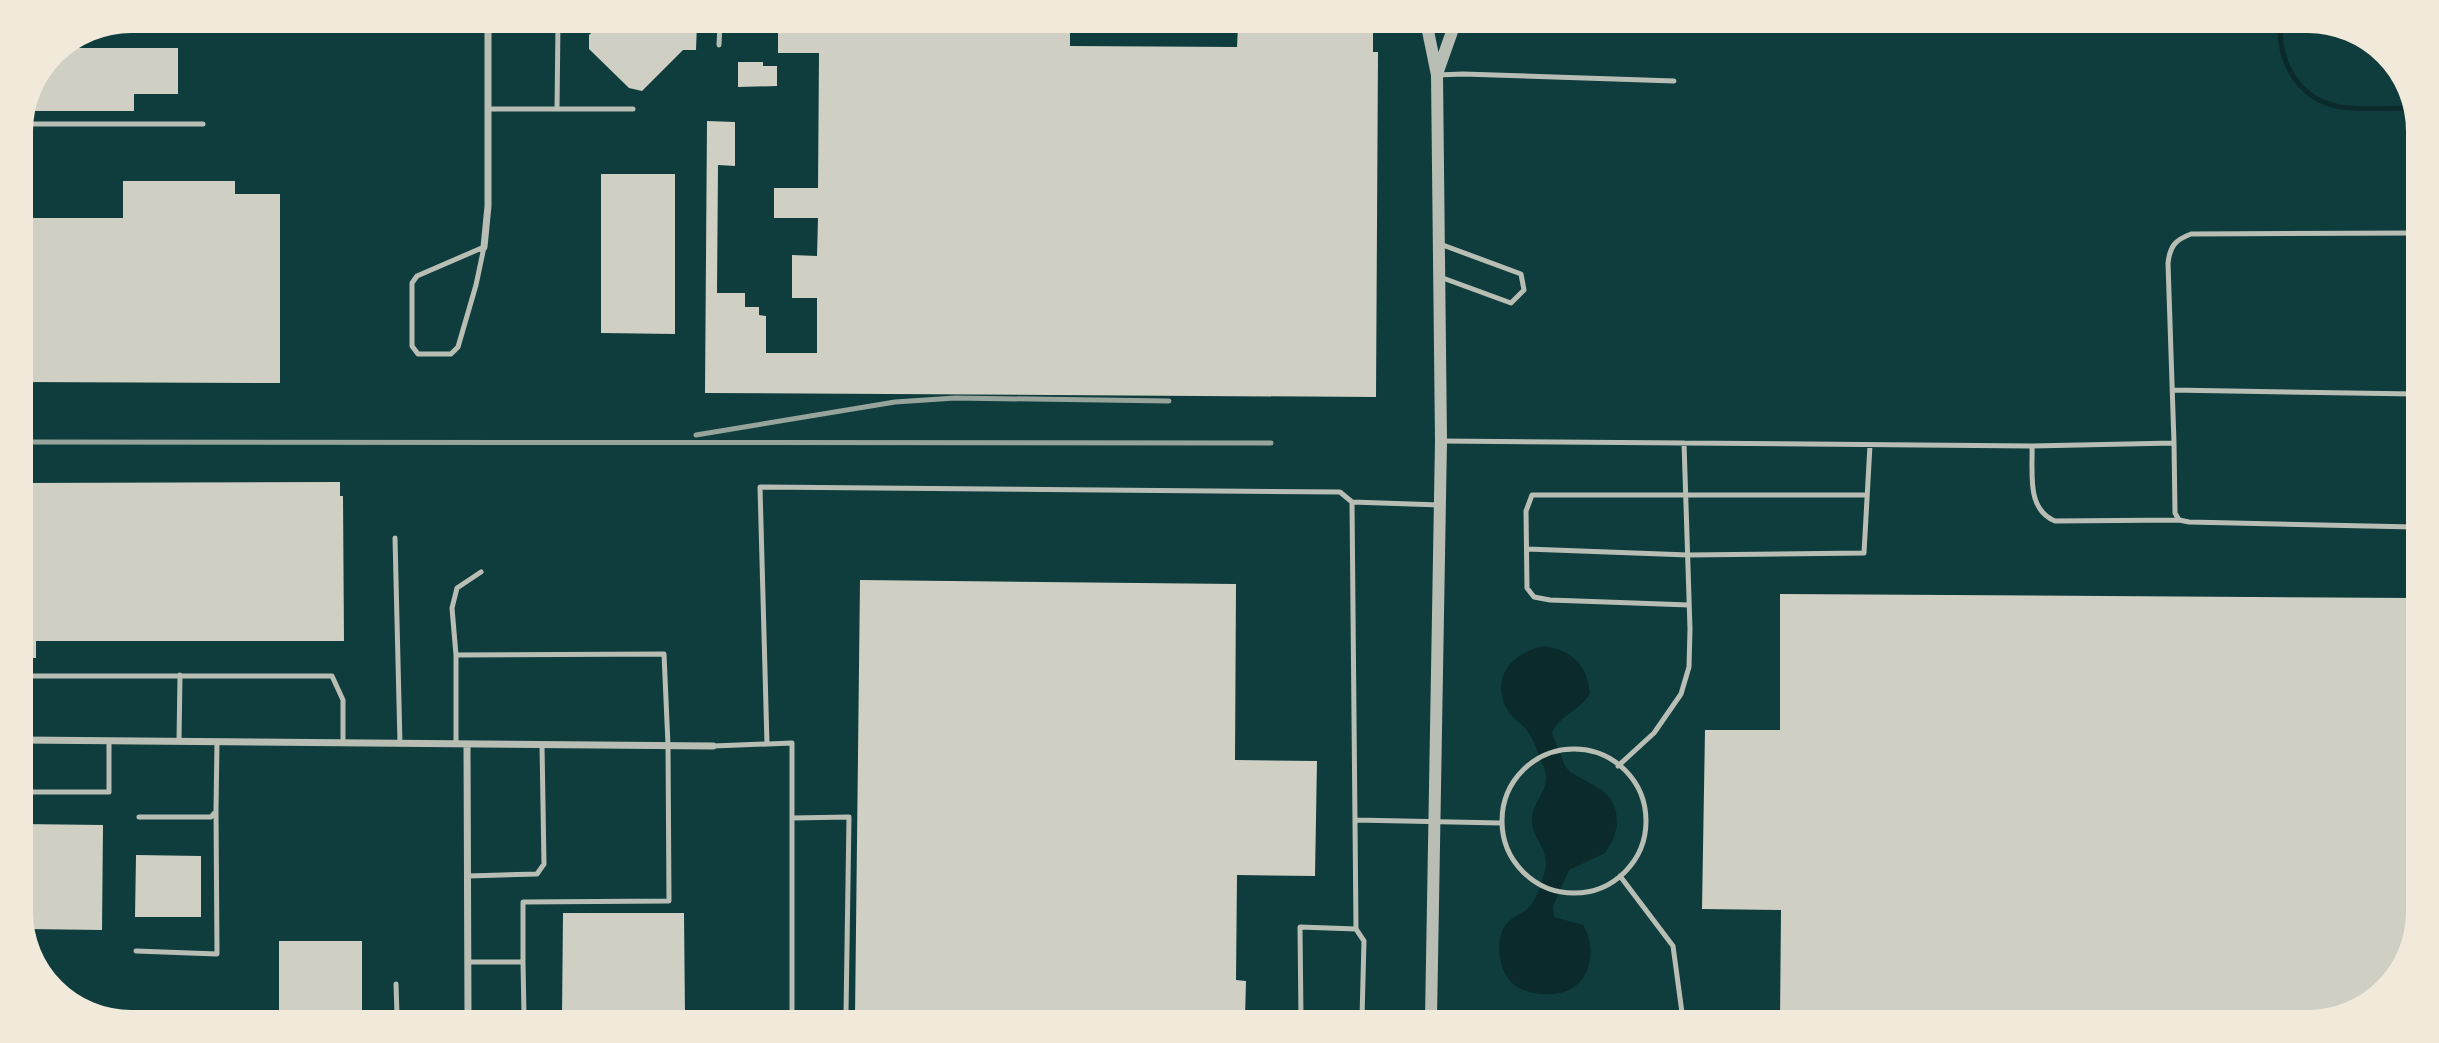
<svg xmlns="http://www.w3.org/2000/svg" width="2439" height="1043" viewBox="0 0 2439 1043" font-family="'PT Sans',sans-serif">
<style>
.water{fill:#0a2a2b}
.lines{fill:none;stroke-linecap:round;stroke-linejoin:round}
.stream{stroke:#0a2a2b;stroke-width:5}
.building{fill:#cfcfc3}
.service{stroke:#b8beb3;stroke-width:5}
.minor{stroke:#b8beb3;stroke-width:7}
.tertiary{stroke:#b8beb3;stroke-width:12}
.rail{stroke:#97a49c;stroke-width:5}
</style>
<rect width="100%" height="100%" fill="#0f3d3e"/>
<!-- water -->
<path class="water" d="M1543,646C1572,650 1587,664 1590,693C1581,710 1559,716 1552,733L1565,766L1570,772L1602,790L1611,799L1616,811L1617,826L1613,840L1605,853L1569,870L1553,906L1554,917L1583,925C1595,944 1593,974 1574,987C1557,999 1522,996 1509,980C1498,965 1494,934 1509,921C1516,915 1526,912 1531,905C1538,896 1542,881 1545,871C1550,848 1532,839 1532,821C1531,806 1544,795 1546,781C1547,774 1544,767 1541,761C1537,751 1534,740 1528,732C1524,725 1517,722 1513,717C1500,704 1497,682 1507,668C1517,655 1528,650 1543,646Z"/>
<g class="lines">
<!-- stream -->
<path class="stream" d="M2280,29C2280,67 2302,101 2341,107C2364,110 2389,108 2412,108"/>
</g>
<!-- building -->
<path class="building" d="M602,23H697L696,50H683L642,91L629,88L589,49V35Z
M778,25L1070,26V46L1237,47L1238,25L1373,26V52H1378L1376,397L705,393L707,121L735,122V166L718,165L717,293H745V307H759V315L766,316V353H817V298H792V255L817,256L818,218H774V188H818L819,53H778Z
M65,48H178V94H134V111H27L53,53Z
M738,62H763V66H777V86L738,87Z
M21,156H24V215H21Z
M601,174H675V334L601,333Z
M123,181H235V194H280V383L21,382V218H123Z
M340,482V496H343L344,641H36V658H21V483Z
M860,580L1236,584L1235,760L1317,761L1315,876L1237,875L1236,980L1246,981L1245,1018L855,1017Z
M1780,594L2413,598L2410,954L2369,1003L2309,1022L1780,1020L1781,910L1702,909L1705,730H1780Z
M21,824L103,825L102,930L25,929L21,920Z
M136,855L201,856V917H135Z
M563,913H684L685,1016H562Z
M279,941H362V1015L279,1014Z"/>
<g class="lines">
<!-- service -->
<path class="service" d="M430,22L488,24
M719,45L720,23
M1437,75L1463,74L1674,81
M488,109H633
M557,109L558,23
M21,124H203
M1440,244L1521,274L1524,290L1511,303L1440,277
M484,247L476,285L458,347L451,354H418L412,346V283L417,276Z
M2172,390L2415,394
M1441,441L2032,446L2174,443L2175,513L2179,520L2189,522L2414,527
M2174,443L2168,263C2170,246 2175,240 2191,234L2417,233
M2032,446C2033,473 2026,509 2055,521L2179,520
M395,538L400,744
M1527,549L1688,555L1864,553L1870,445
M1689,605L1550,600L1534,597L1527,588L1526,511L1532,495H1867
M456,655L452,608L457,588L481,572
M21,676H332L343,700V743
M179,742L180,675
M456,744V655L664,654L668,745L669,901L523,902V962
M767,744L760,487L1340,492L1352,502L1440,505
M713,746L792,743V1015L742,1016
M1502 821a72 72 0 1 1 144 0a72 72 0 1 1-144 0Z
M1618,766L1654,733L1681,694L1689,667L1690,629L1684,443
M21,792H109V741
M139,817H211L216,811L217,742
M792,818L849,817L846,1013L792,1015
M1355,820L1501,823
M468,876L537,874L544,864L542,745
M1620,876L1673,946L1683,1020
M1356,929L1364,941L1362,1018
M136,951L217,954L216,811
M468,962H523L524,1015
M396,984L397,1015
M1301,1018L1300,927L1356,929L1352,502"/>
<!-- minor -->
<path class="minor" d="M484,247L488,206V22
M21,740L713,746
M467,744L468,1015"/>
<!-- tertiary -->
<path class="tertiary" d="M1427,26L1437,75L1441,441L1431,1019
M1437,74L1454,26"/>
<!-- rail -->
<path class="rail" d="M696,435L895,402L955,398L1169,401
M21,442L1271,443"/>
</g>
<!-- crop -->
<path d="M0 0H2439V1043H0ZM131 33H2308A98 98 0 0 1 2406 131V912A98 98 0 0 1 2308 1010H131A98 98 0 0 1 33 912V131A98 98 0 0 1 131 33Z" fill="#f1e9da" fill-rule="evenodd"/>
</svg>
